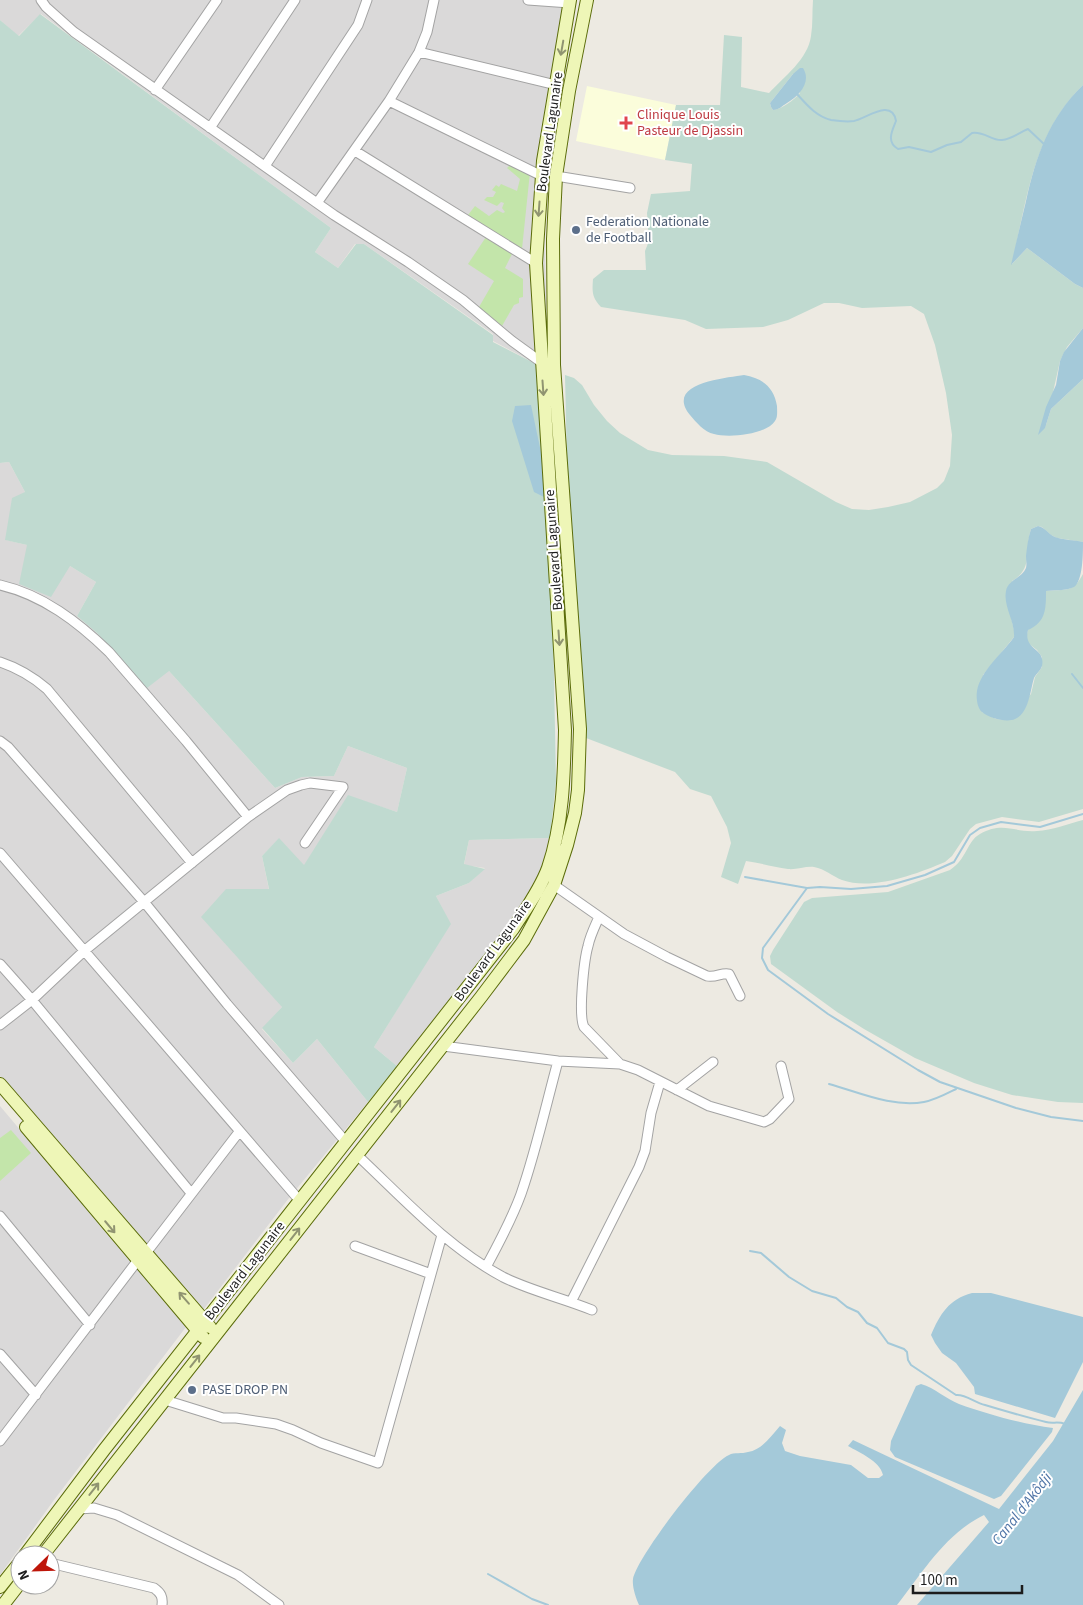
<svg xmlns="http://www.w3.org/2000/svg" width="1083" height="1605" viewBox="0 0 1083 1605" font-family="'Source Sans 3',sans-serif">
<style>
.residential{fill:#dad9d9}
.education{fill:#fbfddb}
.grass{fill:#c3e5aa}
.wetland{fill:#c0dad0;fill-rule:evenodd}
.water{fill:#a4c9d9}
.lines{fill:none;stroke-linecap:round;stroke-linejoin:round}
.stream{stroke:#a4c9d9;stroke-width:2}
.street-casing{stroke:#a3a3a3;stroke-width:11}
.secondary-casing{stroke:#5b6c0a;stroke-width:14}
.street{stroke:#fff;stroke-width:9}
.secondary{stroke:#eef6b7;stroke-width:12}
.oneway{stroke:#909471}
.health-dot{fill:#e0444e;stroke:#fff;stroke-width:2}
.service-dot{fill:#5c6f8a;stroke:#fff;stroke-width:2}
.labels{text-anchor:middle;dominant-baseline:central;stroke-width:4;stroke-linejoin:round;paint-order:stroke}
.health-label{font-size:14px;fill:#be3a42;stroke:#fff;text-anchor:start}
.street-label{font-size:14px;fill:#1c1c1c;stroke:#fff}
.service-label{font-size:14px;fill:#4e5e75;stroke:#fff;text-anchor:start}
.water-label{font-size:15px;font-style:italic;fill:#4e74a6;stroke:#fff}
</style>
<rect width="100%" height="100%" fill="#edeae2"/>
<!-- residential -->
<path class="residential" d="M0,0H569L543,187L548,370L493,341V334L364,244H355L338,268L315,252L331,228L41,14L18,36L0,20Z
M9,462L25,492L6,540L27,545L70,566L96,582L77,616L97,633L169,671L275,788L302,777L334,776L348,746L407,768L397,812L348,796L304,866L279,839L262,856L269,890L226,889L282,1007L262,1029L293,1063L317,1039L368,1102L289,1198L200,1314L0,1076V463Z
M550,838L539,886L397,1066L374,1047L450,924L436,896L469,883L485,868L464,865L469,840Z
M0,1106L186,1327L54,1500L0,1575Z"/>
<!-- education -->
<path class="education" d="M587,86L676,105L665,160L576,141Z"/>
<!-- grass -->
<path class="grass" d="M510,165L530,172L522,249L468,215L475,206L489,216L497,210L503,213L505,212L502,208L504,203L501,202L497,206L484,200L487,197H493L496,192L492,190L496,185L499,187L501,184L517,191L520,179L507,168Z
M486,237L512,254L505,268L523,279V297L519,298V303L514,305L502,326L479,307L494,281L468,264Z
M11,1130L31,1153L0,1181V1138Z"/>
<!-- wetland -->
<path class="wetland" d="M813,0H1083V85C1033,134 1027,199 1012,264L1027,248L1075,284L1083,288V328L1067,347L1060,361L1045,428L1051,409L1083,379V542L1057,538L1051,535L1042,527L1038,526L1031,529C1024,551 1034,568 1012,581L1011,617L1014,630V637L983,675L982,712L996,719L1007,720L1031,694L1035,677L1042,667V657L1037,650L1028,643L1026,638L1028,630L1046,591C1066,589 1073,593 1083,574V809L1039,822L1002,817L976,824L970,829L952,856L945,862C917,874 872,891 842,880C832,876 825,869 814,867C806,866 796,870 788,869C774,867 760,863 746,861L738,884L721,877L731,843L727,827L711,796L690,789L675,772L573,733L565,375L574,378L582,385L594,405L607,421L620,433L648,450L672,455L724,456L767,462L836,502L852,509L869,510L888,507L910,502L937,488L944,481L950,466L952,435L946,393L935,345L924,314L911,306L862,308L839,303H824L788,320L763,327L706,329L685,320L601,307C592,298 592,292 593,279L604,270H646L645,251L649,241L647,213L651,194L690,191L692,164L665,160L676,105H720L724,35L742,37L741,87L769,93C784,77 808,59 811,36C813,24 812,12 813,0ZM793,74L800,93C794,100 782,109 773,110L771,107L770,103Z
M40,14L331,228L315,252L338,268L356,244H364L493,335V342L548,370L556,781L550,838L469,840L464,864L485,869L469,883L436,896L451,924L374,1047L397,1066L368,1102L317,1039L293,1063L262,1028L282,1007L201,917L226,889H269L262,856L279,838L304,865L348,795L397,812L407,768L348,746L334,776L302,777L275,788L169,671L147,688L97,633L77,616L96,582L70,566L51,597L19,584L27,545L5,540L12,498L25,492L9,462L0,463V20L19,36Z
M1083,820V1103L1058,1102L1012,1095L974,1083L915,1058L864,1029L837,1012L771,964L770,956L773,950L804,902L812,898L888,892L950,870C967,859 967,841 980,834C1003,821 1015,833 1037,831C1052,830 1068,824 1083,820Z"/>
<!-- water -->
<path class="water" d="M800,68H803C812,82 799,96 787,103C782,106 779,110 773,110L771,107L770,103L793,74Z
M1083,85V288L1075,284L1027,248L1011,265C1016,243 1021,222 1026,201C1036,156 1049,118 1083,85Z
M1083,328V379L1051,409L1045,428L1038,435L1046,407L1056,385L1060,361L1064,352Z
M744,375C762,378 774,387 777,406C777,411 778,417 775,421C766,435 728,438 714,434C704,432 696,422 690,415C664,383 726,378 744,375Z
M531,405L546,476L544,497L534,492L512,421L515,406Z
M1038,526C1045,527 1048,534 1055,537C1063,540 1074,540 1083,542C1083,553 1083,581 1074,587C1066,591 1054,590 1046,591C1046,609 1046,622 1028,630C1023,651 1046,647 1042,666C1041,670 1036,674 1034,678C1030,691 1029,713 1015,719C1007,723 989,718 982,712C977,708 976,697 977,691C981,670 1002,654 1014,637C1015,621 1003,606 1006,591C1008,580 1022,578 1026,568C1027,564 1026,560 1026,556C1027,547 1028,538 1031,529Z
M972,1293H991L1083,1317V1362L1055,1418L975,1394L974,1387L956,1363L942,1353L935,1343L931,1335C940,1314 949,1299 972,1293Z
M921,1384C935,1388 946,1399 959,1404C987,1414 1022,1424 1053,1428L1052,1432L1001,1496L994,1499L895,1457L890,1450L891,1441L916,1386Z
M1083,1390V1605H917L989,1522L984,1515C945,1534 923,1572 897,1605H639C636,1598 632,1587 633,1579C637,1557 708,1464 729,1455C734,1452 742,1454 748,1452C762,1450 771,1436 780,1426L786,1430L782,1443L785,1451L800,1456L851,1465L868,1478H879L883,1475C880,1461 860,1453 848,1446L853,1440L999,1509L1053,1441Z"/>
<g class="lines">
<!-- stream -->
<path class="stream" d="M797,94C807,105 816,116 831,120C838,121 847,122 854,121C867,118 892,98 896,121C892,131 886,142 898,149L909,147L931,152L947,145L961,142L972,133C984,131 992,141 1002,140C1012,139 1020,132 1028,129L1045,145
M1072,674L1083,688
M745,877L807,888L820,887L851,889L887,886L925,875L954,862L970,835L980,828L1001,822L1040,827L1083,814
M807,888L763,948L762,958L768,970L828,1014L918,1070L940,1082L1016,1108L1051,1117L1083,1121
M829,1084C858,1092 893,1108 924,1102C935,1100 946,1094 956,1089
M750,1251L761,1253L789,1277L812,1291L836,1298L847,1307L858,1312L867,1323L877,1328L888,1343L904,1349L907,1352L908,1360L911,1365L956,1395C966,1394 975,1403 985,1405C1005,1411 1025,1417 1046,1422C1053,1424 1058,1421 1065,1424
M488,1574L532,1599L548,1605"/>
<!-- street casing -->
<g class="street-casing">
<path id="street" d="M41,0L46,7L74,32L334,215L408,262L463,300L512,341L541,362
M528,0L570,3
M419,52L556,85
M155,90L217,0
M389,101L542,176
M210,128L295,0
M355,151L536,263
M265,166L358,25L367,0
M556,176L630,188
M317,203L389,101L419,52L427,32L434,0
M0,585C43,595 78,622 109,652L186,741L248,817
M0,662C18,668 32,676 47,689L192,863
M0,741L8,747L145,903L227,1004L346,1142
M0,853L300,1201
M554,885L624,934L667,957L707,976C716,978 722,972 729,974L740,996
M599,917C595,926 590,936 588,946C584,960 578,1015 584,1027L620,1064
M0,964L32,1000L191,1193
M0,1025L32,1000L84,951L248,817L287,790L301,785L310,783L343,787L305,843
M443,1046L558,1061L620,1064L638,1070L709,1106L764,1122L770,1119L789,1099L781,1066
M677,1090L713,1062
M357,1155C403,1198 447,1247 503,1277C531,1291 563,1298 592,1310
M0,1216L90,1325
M355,1246L431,1274
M146,1253L239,1132
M486,1267C499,1243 512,1219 521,1194C536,1151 546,1105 558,1061
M571,1302L639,1167L645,1151L651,1113L660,1082
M0,1354L36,1395
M165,1400L223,1418H236L276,1424L293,1430L321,1443L378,1463L442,1235
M0,1441L138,1260
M79,1509L94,1508L117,1515L238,1575L279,1605
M50,1563L154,1588C161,1593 163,1597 162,1605"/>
</g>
<!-- secondary casing -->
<g class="secondary-casing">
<path id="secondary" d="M0,1084L210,1327
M26,1127L203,1337
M25,1555L104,1450L513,929C525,910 540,890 548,868C563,824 564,777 565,730L536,263L543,161L570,0
M43,1555L481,997L524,940L554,885L567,845L575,813L578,790L580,729L554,365L553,239L556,176L569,91L587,0
M0,1587L20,1562
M3,1605L20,1583"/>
</g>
<!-- street -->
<use href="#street" class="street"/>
<!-- secondary -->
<use href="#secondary" class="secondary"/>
</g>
<!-- one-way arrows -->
<defs><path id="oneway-shaft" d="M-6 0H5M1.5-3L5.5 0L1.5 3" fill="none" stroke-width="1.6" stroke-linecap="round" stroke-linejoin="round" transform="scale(1.25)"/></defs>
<g class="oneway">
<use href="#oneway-shaft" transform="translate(562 48) rotate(100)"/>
<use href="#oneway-shaft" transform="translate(539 209) rotate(94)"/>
<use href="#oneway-shaft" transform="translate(543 388) rotate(86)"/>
<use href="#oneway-shaft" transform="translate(559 638) rotate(86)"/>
<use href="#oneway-shaft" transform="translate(396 1106) rotate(-52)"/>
<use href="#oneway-shaft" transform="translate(110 1227) rotate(50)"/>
<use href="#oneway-shaft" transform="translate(295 1234) rotate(-52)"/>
<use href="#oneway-shaft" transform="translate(184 1298) rotate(-131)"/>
<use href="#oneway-shaft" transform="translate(195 1361) rotate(-52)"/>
<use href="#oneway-shaft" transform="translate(94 1489) rotate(-52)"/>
</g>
<!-- markers -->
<path class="health-dot" d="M623.5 115.5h5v5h5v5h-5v5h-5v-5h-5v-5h5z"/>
<g class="service-dot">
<circle cx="576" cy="230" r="5"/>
<circle cx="192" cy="1390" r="5"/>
</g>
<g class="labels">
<!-- health labels -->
<g class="health-label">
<text x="637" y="115">Clinique Louis<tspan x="637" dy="16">Pasteur de Djassin</tspan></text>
</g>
<!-- street labels -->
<g class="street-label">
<text transform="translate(550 132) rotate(-82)">Boulevard Lagunaire</text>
<text transform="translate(554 550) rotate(-94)">Boulevard Lagunaire</text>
<text transform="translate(493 951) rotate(-54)">Boulevard Lagunaire</text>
<text transform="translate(245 1271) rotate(-52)">Boulevard Lagunaire</text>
</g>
<!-- service labels -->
<g class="service-label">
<text x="586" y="222">Federation Nationale<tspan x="586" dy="16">de Football</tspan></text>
<text x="202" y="1390">PASE DROP PN</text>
</g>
<!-- water labels -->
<g class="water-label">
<text transform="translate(1022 1509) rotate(-52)">Canal d'Akôdji</text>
</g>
</g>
<!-- north arrow -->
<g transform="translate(35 1570) rotate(247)"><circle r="24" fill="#ffffff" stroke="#a4a4a4"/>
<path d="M0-4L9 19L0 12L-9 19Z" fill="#be160a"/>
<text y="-8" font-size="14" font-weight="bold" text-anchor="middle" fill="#1c1c1c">N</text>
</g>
<!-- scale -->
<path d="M913 1585v8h109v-8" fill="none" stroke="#1c1c1c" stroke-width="2.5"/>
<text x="920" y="1585" font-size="15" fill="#1c1c1c" stroke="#ffffff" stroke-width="4" paint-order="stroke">100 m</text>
</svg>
